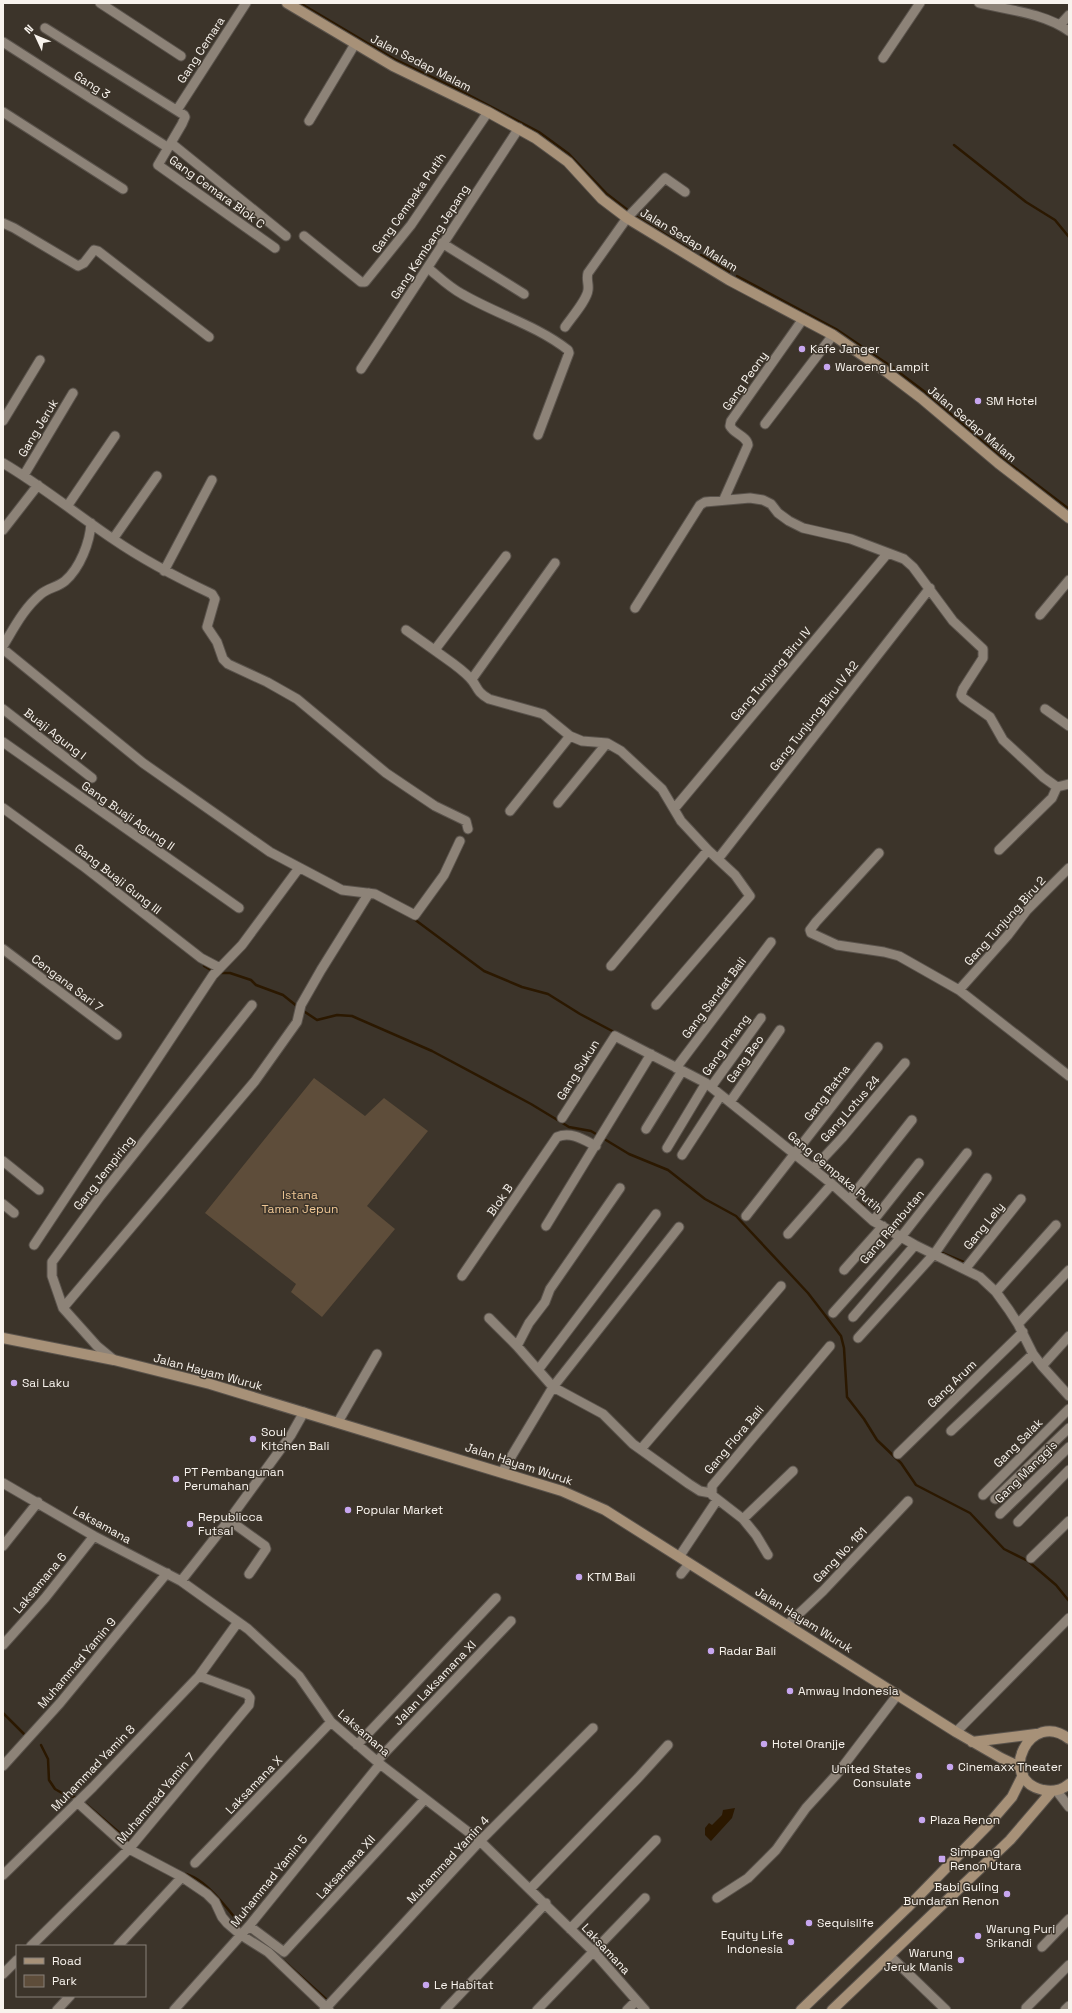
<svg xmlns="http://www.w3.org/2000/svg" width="1072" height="2013" viewBox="0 0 1072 2013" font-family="'Space Grotesk',sans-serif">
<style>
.green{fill:#5e4d3a}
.water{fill:#2b1800}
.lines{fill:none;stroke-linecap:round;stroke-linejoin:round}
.stream{stroke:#2b1800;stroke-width:2.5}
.street-casing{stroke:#5a534c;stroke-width:11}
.secondary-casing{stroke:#5a534c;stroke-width:12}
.street{stroke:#8d8378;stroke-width:9}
.secondary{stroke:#a79178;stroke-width:10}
.poi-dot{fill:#c7a6ef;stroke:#3c342a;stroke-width:1.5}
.labels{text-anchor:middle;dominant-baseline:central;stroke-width:3;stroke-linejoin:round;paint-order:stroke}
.street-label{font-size:12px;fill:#f8f3ed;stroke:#3c342a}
.poi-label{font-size:12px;fill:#f8f3ed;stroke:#3c342a;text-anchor:start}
.park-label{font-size:12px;fill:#eec694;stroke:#3c342a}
</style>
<rect width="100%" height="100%" fill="#3c342a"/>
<!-- green -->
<path class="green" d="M314,1078L365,1116L384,1098L428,1131L367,1206L395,1229L322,1317L291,1292L296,1284L205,1213Z"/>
<!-- water -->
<path class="water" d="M735,1808L732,1818L711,1841L705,1835V1828L709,1823L712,1825L722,1815L723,1810Z"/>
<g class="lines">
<!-- stream -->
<path class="stream" d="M300,3L396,60L465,93L539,132L569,154L607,194L629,211
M954,145L1026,202L1055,220L1069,237
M637,217L694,252
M701,255L729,272
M737,276L836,329L892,367L925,392L1002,458L1069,509
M414,919L484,971L522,987L548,994L580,1014L616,1033
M204,966L214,972
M218,973H230L251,980L256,985L283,995L298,1007
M302,1010L317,1020L337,1015L352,1016L432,1051L531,1104L569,1127L591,1131L629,1154L668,1170L705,1199L736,1216L808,1293L841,1336L844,1348L847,1397L864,1419L877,1440L901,1463L916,1485L970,1513L1004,1549L1028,1561L1056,1585L1069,1601
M855,1199L864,1206
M940,1252L966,1263
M3,1713L24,1734
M41,1745L48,1759L49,1780L55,1789L67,1796L75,1797
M86,1804L129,1841
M181,1873C203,1875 226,1907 240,1924
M258,1938L270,1948
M284,1961L326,1999"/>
<!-- street casing -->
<g class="street-casing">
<path id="street" d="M100,3L181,56
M979,3C1008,10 1044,13 1069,31
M1060,25L1069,15
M45,28L184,115L185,117L182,124L158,165L275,248
M3,42L167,147
M883,58L920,3
M177,110L246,3
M3,112L123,189
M309,121L355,44
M171,143L286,236
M3,223L14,228L78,266L84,263L94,250L98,251L209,337
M304,236L361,282H365L411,225L488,112
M442,243L524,294
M428,268C439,277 449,287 462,294C496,314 536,325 568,350L569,353L538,435
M565,327C571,318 587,300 588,290C589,284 586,279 588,273L627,218L665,178L685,192
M361,369L519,128
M3,421L40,360
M765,424L833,335
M3,463C42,486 76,514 113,539C145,561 178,578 212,594L215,599L207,627L217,642L223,659L228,664L267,682L297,699L386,773L435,806L466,821L468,829
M24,475L73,393
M724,499L748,445C747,436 734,434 730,426L731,421L803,319
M68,505L115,436
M3,530L38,485
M113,539L157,476
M506,556L437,647V652C448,660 461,668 470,678C478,686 475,691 489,699L543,714L570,736L582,741L607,743L621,751L662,789L681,821L708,850L735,875L750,896L656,1005
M164,571L212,480
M635,608L700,505L705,502L750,498L763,500L771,504L778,513L789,521L803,528L851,539L904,559L913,567L953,621L983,649V658L963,689L961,695L963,698L990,717L1003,740L1043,777L1057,787
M1040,615L1069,580
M406,630L437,652
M3,646C14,628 24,608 41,594C48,588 58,587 65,581C80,568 90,542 91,523
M3,649L143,763L270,852L342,890L375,894L415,915L444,875L460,841
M472,679L555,563
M3,709L92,778
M1045,709L1069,726
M3,742L239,908
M1057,787L1069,784
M558,803L607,743
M3,808L83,866L201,958L220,968
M674,809L887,554
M510,811L570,736
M999,850L1052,798L1057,787
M879,853L816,922L810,930L811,933L837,945L884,952L899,956L959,990L1069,1076
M718,859L930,588
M3,949L117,1035
M611,966L708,850
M959,990L1008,935L1027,910L1069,868
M676,1068L771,942
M711,1087L761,1018
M730,1102L780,1030
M562,1118L615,1036L706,1083L832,1184L873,1221L915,1245L980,1277L996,1292L1009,1310L1018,1324L1033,1354L1042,1366L1069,1396
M646,1129L682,1071
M667,1148L706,1083
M682,1155L721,1095
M3,1161L39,1190
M813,1169L842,1138L905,1063
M850,1199L912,1120
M3,1204L14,1213
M746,1216L878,1047
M873,1221L919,1163
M546,1226L651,1054
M788,1234L832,1184
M34,1245L213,975L242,945L299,868
M966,1268L1021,1199
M844,1270L883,1226
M462,1276L557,1137C571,1131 584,1140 596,1146
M996,1292L1056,1225
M63,1308L255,1081L297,1022L301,1005L321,970L369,893
M833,1313L901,1237L967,1153
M853,1317L915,1245
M489,1318L517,1346L553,1387L679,1227
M1018,1324L1069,1270
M858,1338L935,1253L987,1178
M517,1346L529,1323L545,1302L550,1289L620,1188
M114,1360L97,1346L63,1308L52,1276V1262L99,1198L252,1005
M1042,1366L1069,1336
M538,1370L656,1214
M338,1422L377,1354
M951,1431L1033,1354
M641,1449L781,1286
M898,1454L1023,1332
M502,1472L553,1387L603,1414L633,1444L689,1484L700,1491L711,1493
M3,1483L94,1536L181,1581L248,1629L299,1676L331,1722L380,1764L480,1841L594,1952L645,2010
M983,1495L1069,1409
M995,1499L1069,1428
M1000,1514L1069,1447
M743,1519L793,1471
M229,1520L265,1546L266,1549L249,1574
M1018,1522L1069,1470
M3,1546L38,1502
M768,1555L756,1535L743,1519L712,1495V1486L830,1346
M679,1557L717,1500
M1031,1558L1069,1521
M681,1574L689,1564
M181,1581L229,1520L291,1435L304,1412
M787,1625L823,1591L908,1501
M3,1645L45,1598L94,1536
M956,1732L1069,1618
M357,1745L496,1598
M377,1761L511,1621
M3,1766L60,1703L167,1573
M1056,1790L1069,1807
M77,1802L129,1849L182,1877L207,1894L215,1902L222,1917L227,1923L241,1935L268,1952L329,2010
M195,1863L331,1722
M3,1875L93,1787L199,1676L238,1622
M530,1889L638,1778L668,1745
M717,1898L748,1878L776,1850L806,1808L837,1774L898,1694
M249,1926L284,1952L425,1799
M570,1929L656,1840
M31,1946L129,1849L249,1705L250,1698L247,1694L199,1676
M118,1946L182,1877
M1042,1947L1069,1919
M889,1955L946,2010
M3,1974L17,1960
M1026,2008L1069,1965
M57,2010L70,1996
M174,2010L249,1926L380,1764
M324,2010L480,1841L593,1728
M445,2010L546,1903
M537,2010L645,1898
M627,2010L636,2001
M1065,2010L1069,2006"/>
</g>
<!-- secondary casing -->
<g class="secondary-casing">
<path id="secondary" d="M287,3L393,66L488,112L535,138L568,162L602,199L627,218L729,280L833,335L888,373L921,398L998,463L1069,518
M3,1338L114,1360L210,1384L562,1491L605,1510L956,1732L1001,1758L1020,1767
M1069,1739C1031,1708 995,1779 1043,1790C1053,1792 1062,1790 1069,1784
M972,1742L1036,1734
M801,2010L907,1908L987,1826L1012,1797L1023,1775
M832,2010L1010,1840L1052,1791"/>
</g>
<!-- street -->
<use href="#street" class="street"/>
<!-- secondary -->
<use href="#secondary" class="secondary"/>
</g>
<!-- markers -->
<g class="poi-dot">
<circle cx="802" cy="349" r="4"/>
<circle cx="827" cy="367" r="4"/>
<circle cx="978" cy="401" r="4"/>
<circle cx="14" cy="1383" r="4"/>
<circle cx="253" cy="1439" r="4"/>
<circle cx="176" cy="1479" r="4"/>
<circle cx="348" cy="1510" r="4"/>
<circle cx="190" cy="1524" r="4"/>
<circle cx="579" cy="1577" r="4"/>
<circle cx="711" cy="1651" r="4"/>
<circle cx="790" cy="1691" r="4"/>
<circle cx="764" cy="1744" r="4"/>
<circle cx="950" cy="1767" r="4"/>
<circle cx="919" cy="1776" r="4"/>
<circle cx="922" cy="1820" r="4"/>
<rect x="938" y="1855" width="8" height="8" rx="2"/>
<circle cx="1007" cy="1894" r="4"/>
<circle cx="809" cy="1923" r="4"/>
<circle cx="978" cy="1936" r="4"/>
<circle cx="791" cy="1942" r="4"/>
<circle cx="961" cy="1960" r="4"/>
<circle cx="426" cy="1985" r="4"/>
</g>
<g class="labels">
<!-- street labels -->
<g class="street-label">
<text transform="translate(201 50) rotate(-57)">Gang Cemara</text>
<text transform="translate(421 63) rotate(27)">Jalan Sedap Malam</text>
<text transform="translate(92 85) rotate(33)">Gang 3</text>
<text transform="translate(217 192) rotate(36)">Gang Cemara Blok C</text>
<text transform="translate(409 203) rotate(-55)">Gang Cempaka Putih</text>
<text transform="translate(689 240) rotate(31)">Jalan Sedap Malam</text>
<text transform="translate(430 242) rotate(-57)">Gang Kembang Jepang</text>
<text transform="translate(745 381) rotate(-55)">Gang Peony</text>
<text transform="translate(972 424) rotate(40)">Jalan Sedap Malam</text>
<text transform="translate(38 428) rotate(-59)">Gang Jeruk</text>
<text transform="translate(771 674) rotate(-50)">Gang Tunjung Biru IV</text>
<text transform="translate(814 716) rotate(-52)">Gang Tunjung Biru IV A2</text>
<text transform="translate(55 734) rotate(38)">Buaji Agung I</text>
<text transform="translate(128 816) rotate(35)">Gang Buaji Agung II</text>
<text transform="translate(118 879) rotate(38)">Gang Buaji Gung III</text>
<text transform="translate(1005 921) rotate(-48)">Gang Tunjung Biru 2</text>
<text transform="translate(67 983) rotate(37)">Cengana Sari 7</text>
<text transform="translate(714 998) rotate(-53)">Gang Sandat Bali</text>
<text transform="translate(726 1045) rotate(-54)">Gang Pinang</text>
<text transform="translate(745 1059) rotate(-55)">Gang Beo</text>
<text transform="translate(578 1070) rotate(-58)">Gang Sukun</text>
<text transform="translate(827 1093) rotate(-53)">Gang Ratna</text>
<text transform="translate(850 1109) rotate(-49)">Gang Lotus 24</text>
<text transform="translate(835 1172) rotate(40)">Gang Cempaka Putih</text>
<text transform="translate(104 1173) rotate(-52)">Gang Jempiring</text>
<text transform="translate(500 1200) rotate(-56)">Blok B</text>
<text transform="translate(984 1226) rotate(-51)">Gang Lely</text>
<text transform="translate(892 1227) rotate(-50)">Gang Rambutan</text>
<text transform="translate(208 1372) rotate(15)">Jalan Hayam Wuruk</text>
<text transform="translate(952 1384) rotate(-44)">Gang Arum</text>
<text transform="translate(734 1440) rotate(-50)">Gang Flora Bali</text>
<text transform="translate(1018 1443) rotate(-45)">Gang Salak</text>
<text transform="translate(519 1464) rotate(18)">Jalan Hayam Wuruk</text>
<text transform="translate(1026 1472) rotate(-45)">Gang Manggis</text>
<text transform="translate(102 1525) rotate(29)">Laksamana</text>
<text transform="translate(840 1555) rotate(-46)">Gang No. 181</text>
<text transform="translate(40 1583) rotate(-50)">Laksamana 6</text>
<text transform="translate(804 1620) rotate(32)">Jalan Hayam Wuruk</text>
<text transform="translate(77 1663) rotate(-50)">Muhammad Yamin 9</text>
<text transform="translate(435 1683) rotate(-46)">Jalan Laksamana XI</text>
<text transform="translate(364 1733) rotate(41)">Laksamana</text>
<text transform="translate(93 1768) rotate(-46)">Muhammad Yamin 8</text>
<text transform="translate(254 1785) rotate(-46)">Laksamana X</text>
<text transform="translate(156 1798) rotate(-50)">Muhammad Yamin 7</text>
<text transform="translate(448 1860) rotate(-47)">Muhammad Yamin 4</text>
<text transform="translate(346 1867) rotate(-48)">Laksamana XII</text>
<text transform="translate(269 1881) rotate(-51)">Muhammad Yamin 5</text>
<text transform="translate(606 1949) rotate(47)">Laksamana</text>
</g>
<!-- poi labels -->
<g class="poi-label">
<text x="810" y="349">Kafe Janger</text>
<text x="835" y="367">Waroeng Lampit</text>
<text x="986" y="401">SM Hotel</text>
<text x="22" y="1383">Sai Laku</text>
<text x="261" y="1432">Soul<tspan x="261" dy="14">Kitchen Bali</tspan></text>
<text x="184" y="1472">PT Pembangunan<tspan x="184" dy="14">Perumahan</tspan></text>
<text x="356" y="1510">Popular Market</text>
<text x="198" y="1517">Republicca<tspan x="198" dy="14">Futsal</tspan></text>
<text x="587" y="1577">KTM Bali</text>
<text x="719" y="1651">Radar Bali</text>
<text x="798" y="1691">Amway Indonesia</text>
<text x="772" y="1744">Hotel Oranjje</text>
<text x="958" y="1767">Cinemaxx Theater</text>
<text x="911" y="1769" text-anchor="end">United States<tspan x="911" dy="14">Consulate</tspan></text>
<text x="930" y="1820">Plaza Renon</text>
<text x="950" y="1852">Simpang<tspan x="950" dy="14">Renon Utara</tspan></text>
<text x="999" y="1887" text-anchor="end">Babi Guling<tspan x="999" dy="14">Bundaran Renon</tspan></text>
<text x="817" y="1923">Sequislife</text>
<text x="986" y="1929">Warung Puri<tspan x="986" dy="14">Srikandi</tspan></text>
<text x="783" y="1935" text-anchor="end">Equity Life<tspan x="783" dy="14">Indonesia</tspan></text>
<text x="953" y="1953" text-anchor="end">Warung<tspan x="953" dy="14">Jeruk Manis</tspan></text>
<text x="434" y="1985">Le Habitat</text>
</g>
<!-- park labels -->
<g class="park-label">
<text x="300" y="1195">Istana<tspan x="300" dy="14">Taman Jepun</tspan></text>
</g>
</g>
<!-- border -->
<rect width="1072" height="2013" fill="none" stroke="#f8f3ed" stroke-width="8"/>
<!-- legend -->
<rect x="16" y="1945" width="130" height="52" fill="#3c342a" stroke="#878078"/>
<rect x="24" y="1958" width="20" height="6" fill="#a79178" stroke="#878078"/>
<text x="52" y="1965" font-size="12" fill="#f8f3ed">Road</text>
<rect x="24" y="1975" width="20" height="12" fill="#5e4d3a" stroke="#878078"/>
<text x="52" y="1985" font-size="12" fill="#f8f3ed">Park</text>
<!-- north arrow -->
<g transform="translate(36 36) rotate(314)" stroke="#3c342a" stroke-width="3" paint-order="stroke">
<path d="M0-3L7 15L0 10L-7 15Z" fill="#f8f3ed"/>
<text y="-6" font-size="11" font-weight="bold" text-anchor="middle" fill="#f8f3ed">N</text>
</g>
</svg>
